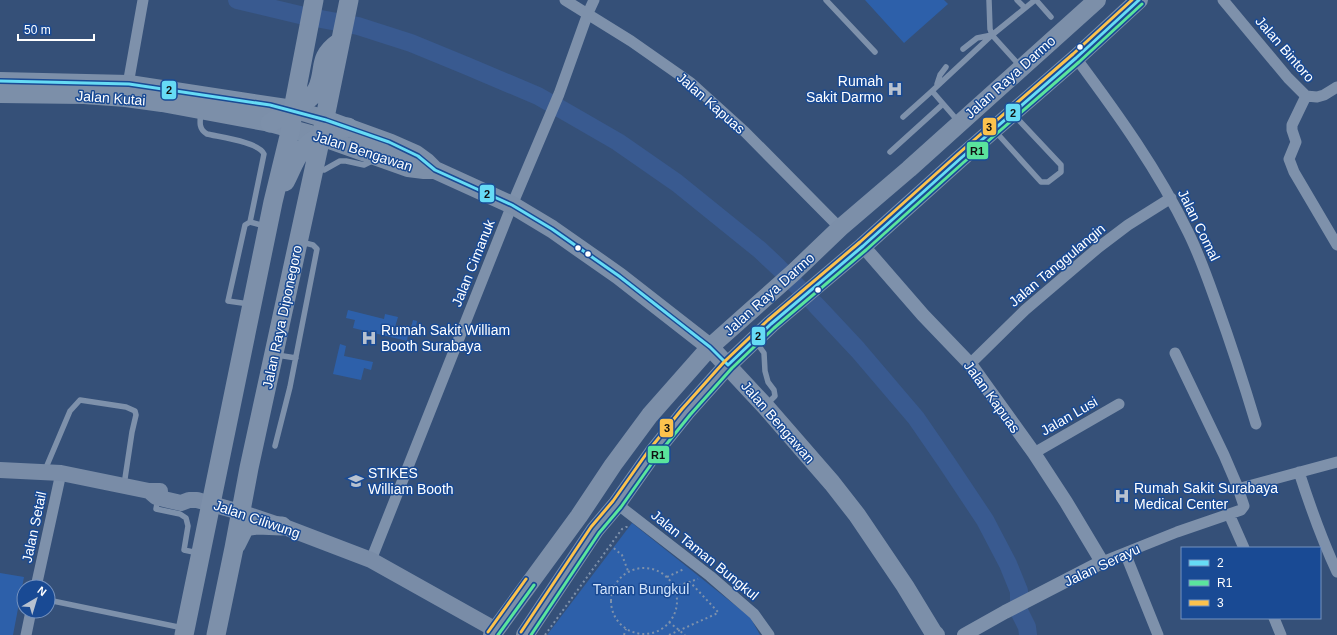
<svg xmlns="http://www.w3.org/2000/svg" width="1337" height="635" viewBox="0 0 1337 635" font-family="Arial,sans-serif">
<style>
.green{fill:#2d60aa}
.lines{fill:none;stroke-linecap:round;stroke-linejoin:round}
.river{stroke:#395a90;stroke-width:18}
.path{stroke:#7e91ab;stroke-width:2;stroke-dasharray:2 3;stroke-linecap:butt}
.service{stroke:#7e91ab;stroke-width:5.5}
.minor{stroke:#7e91ab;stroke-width:11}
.tertiary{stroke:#7e91ab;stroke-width:14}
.secondary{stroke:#798ca7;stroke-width:16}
.primary{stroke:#7c8fa9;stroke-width:18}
.trunk{stroke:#7d90aa;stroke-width:19}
.bus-1-casing{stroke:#194a94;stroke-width:6}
.bus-2-casing{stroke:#194a94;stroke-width:6}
.bus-3-casing{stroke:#194a94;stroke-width:6}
.bus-1{stroke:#66dbf5;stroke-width:3}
.bus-2{stroke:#5ae49d;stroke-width:3}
.bus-3{stroke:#fcc24d;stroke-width:3}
.bus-dot{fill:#fff;stroke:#194a94;stroke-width:1.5}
.labels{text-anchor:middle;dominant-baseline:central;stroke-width:3;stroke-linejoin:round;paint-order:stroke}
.street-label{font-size:14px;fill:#fff;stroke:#194a94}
.poi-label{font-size:14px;fill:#fff;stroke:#194a94;text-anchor:start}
.park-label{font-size:14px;fill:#d1e3fb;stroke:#194a94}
.line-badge{stroke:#194a94;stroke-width:1.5}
.pale-badge-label{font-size:11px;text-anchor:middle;font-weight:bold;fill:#111}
</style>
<rect width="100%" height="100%" fill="#355078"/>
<!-- green -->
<path class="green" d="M865,0H944L948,4L904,43Z
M348,310L384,319L385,314L398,317L395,327L410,331L413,320L417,321L414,336L408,335L407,341L353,328L355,320L346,318Z
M340,344L346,346L344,356L373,362L371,370L364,368L361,380L333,374Z
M632,523L750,617L760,635H547Z
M0,573L24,577L13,635H0Z"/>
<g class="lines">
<!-- river -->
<path class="river" d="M237,0L300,15L358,26L411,43L467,66L538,96L573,116L618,142L677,183L760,250L778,267L815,304L858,350L916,418L947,463L985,520L1008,564L1019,591V611L1027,627L1028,635"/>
<!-- path -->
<path class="path" d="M610,545L622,555L628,571
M611 601a33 33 0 1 1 66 0a33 33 0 1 1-66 0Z
M667,577L684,569
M674,587L698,579
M669,622L685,635
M545,635L622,529L626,527H629
M624,635L626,629
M669,635L718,613V612L690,582"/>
<!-- service -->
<path class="service" d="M826,0L875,52
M1017,0L1025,8
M1036,0L1051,17
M992,35L1020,66
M963,49L977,38L992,35L1035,0
M937,84L940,75L946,67
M201,112C200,121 198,129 207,134C219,137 259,142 264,154L250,222L245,225L228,301L249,304
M903,117L932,91
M958,121L932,91L992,35L990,29L989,0
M995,131L1041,182H1048L1061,172V165L1014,115
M890,152L943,104
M317,169L324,170L340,161H346L364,165L370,162L372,157
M250,222L265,226
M756,342L764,353L765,371L768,382L774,390L775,396L767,404
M277,355L296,358
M275,446L290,387L317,249L313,245L301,242
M45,470L70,411L80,400L126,407L135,411L136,415L132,432L124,485
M158,498L156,509L180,514L186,518L188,526L184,550L198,553
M48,600L183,628"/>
<!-- minor -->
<path class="minor" d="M565,0L631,41L691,83L745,132L840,228
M1223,0L1288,78L1306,96L1317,97L1324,95L1337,87
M1076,58C1117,113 1158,170 1188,232C1200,256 1208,280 1217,305C1231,344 1244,384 1256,424
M127,90L143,0
M1306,96L1292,125V130L1296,142L1289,159L1294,172L1337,245
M1175,353L1224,455L1239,490
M970,364L1025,310L1099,247L1128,225L1171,198
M1034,453L1119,404
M1299,472C1310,506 1322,540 1337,572
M617,504L710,576L754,614L769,635
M1229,514L1244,548
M1125,553L1158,635
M371,560L512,205L559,94L588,13L594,0
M1102,562L1177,532L1241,510L1244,506L1239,491L1241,488L1337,462
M36,587L61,473
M1274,618L1281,635
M26,635L31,611"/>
<!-- tertiary -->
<path class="tertiary" d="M863,246L923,315L970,364L1034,453L1066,502L1102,562L1005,612L964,635"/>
<!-- secondary -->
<path class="secondary" d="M0,470L61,473L149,491H160
M149,491L156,497L168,500L181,503L189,500H197L240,512L282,526L371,560L496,630"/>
<!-- primary -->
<path class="primary" d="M0,81L129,84L293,109L325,119L391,143L416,154L427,162L435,170L512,205L552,229L619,276L710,347L765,406L832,483L857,515L905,586L933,632L936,635
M0,94L84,95L126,98L162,103L270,123L321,137L408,168L424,170H435
M492,635L579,516L613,465L650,415L710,347L793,273L840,228L909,169L1097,0
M525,635L595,530L617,504L653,453L686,412L728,365L771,324L863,246L961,158L1076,58L1139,0"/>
<!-- trunk -->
<path class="trunk" d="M270,123C283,115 310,103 317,89C326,70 317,58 338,43
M285,182C291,171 295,158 303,149C311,139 335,129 348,127
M236,545L245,527L257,525L282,526
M184,635L273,202L291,128L293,109L314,0
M216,635L234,548L249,468L321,137L349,0"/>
<!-- bus-1 casing -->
<g class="bus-1-casing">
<path id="bus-1" d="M0,81L129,84L270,105L326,120L389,142L418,156L435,170L512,205L552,229L619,276L710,347L728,365L771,324L863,246L961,158L1076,58L1139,0"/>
</g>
<!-- bus-2 casing -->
<g class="bus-2-casing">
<path id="bus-2" d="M498,635L534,585
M531,635L599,533L621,507L657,456L690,415L732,368L774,328L866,250L964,162L1079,62L1142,4"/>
</g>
<!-- bus-3 casing -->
<g class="bus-3-casing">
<path id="bus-3" d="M488,632L526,579
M521,632L591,527L613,501L649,450L682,409L724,362L768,320L860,242L958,154L1073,54L1132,0"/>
</g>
<!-- bus-1 -->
<use href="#bus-1" class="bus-1"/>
<!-- bus-2 -->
<use href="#bus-2" class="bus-2"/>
<!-- bus-3 -->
<use href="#bus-3" class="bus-3"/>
</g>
<!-- icons -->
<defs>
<g id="hospital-bare" transform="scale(1.2)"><path d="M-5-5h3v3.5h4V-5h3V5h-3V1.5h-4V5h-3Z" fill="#b8c2d0" stroke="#194a94" stroke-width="2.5" paint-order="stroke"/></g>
<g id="university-bare" transform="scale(1.2)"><path d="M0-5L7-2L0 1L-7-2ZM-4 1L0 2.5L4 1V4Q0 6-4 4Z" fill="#b8c2d0" stroke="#194a94" stroke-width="2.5" paint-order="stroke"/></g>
</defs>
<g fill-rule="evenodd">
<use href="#hospital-bare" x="895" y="89"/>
<use href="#hospital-bare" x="369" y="338"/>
<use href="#university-bare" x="356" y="481"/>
<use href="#hospital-bare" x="1122" y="496"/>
</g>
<!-- markers -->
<g class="bus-dot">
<circle cx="1080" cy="47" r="3.5"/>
<circle cx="578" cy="248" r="3.5"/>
<circle cx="588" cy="254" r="3.5"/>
<circle cx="818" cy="290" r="3.5"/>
</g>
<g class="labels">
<!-- street labels -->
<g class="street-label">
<text transform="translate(1285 49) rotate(49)">Jalan Bintoro</text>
<text transform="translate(1010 77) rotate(-42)">Jalan Raya Darmo</text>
<text transform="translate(111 98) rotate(4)">Jalan Kutai</text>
<text transform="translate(711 103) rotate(41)">Jalan Kapuas</text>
<text transform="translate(363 151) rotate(18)">Jalan Bengawan</text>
<text transform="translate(1199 225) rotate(64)">Jalan Comal</text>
<text transform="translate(473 263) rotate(-68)">Jalan Cimanuk</text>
<text transform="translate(1057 265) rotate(-40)">Jalan Tanggulangin</text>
<text transform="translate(769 294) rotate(-42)">Jalan Raya Darmo</text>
<text transform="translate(282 317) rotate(-78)">Jalan Raya Diponegoro</text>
<text transform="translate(992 397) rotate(54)">Jalan Kapuas</text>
<text transform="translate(1069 416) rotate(-30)">Jalan Lusi</text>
<text transform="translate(778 422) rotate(49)">Jalan Bengawan</text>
<text transform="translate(257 519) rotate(19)">Jalan Ciliwung</text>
<text transform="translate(34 527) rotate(-78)">Jalan Setail</text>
<text transform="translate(705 555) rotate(39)">Jalan Taman Bungkul</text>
<text transform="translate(1102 565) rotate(-25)">Jalan Serayu</text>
</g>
<!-- poi labels -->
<g class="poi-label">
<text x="883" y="81" text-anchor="end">Rumah<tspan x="883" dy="16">Sakit Darmo</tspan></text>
<text x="381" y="330">Rumah Sakit William<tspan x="381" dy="16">Booth Surabaya</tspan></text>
<text x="368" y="473">STIKES<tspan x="368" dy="16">William Booth</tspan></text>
<text x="1134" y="488">Rumah Sakit Surabaya<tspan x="1134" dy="16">Medical Center</tspan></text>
</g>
<!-- park labels -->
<g class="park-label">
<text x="641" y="589">Taman Bungkul</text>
</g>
</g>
<g class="line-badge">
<rect x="161" y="80" width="16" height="20" rx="4" fill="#66dbf5"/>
<rect x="1005" y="103" width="16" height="19" rx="4" fill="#66dbf5"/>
<rect x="982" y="117" width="15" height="19" rx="4" fill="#fcc24d"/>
<rect x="966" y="141" width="23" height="19" rx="4" fill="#5ae49d"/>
<rect x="479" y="184" width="16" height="19" rx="4" fill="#66dbf5"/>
<rect x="751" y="326" width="15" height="20" rx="4" fill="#66dbf5"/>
<rect x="659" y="418" width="15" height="20" rx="4" fill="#fcc24d"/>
<rect x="647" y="445" width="23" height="19" rx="4" fill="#5ae49d"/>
</g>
<g class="pale-badge-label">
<text x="169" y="94">2</text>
<text x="1013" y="117">2</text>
<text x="989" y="131">3</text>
<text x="977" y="155">R1</text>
<text x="487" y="198">2</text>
<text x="758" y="340">2</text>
<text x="667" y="432">3</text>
<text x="658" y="459">R1</text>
</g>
<!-- legend -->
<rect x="1181" y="547" width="140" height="72" fill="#194a94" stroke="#7592bf"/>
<rect x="1189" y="560" width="20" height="6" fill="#66dbf5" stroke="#7592bf"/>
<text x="1217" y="567" font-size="12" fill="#ffffff">2</text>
<rect x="1189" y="580" width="20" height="6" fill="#5ae49d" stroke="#7592bf"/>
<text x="1217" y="587" font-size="12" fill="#ffffff">R1</text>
<rect x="1189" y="600" width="20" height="6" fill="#fcc24d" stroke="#7592bf"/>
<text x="1217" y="607" font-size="12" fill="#ffffff">3</text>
<!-- north arrow -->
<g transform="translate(36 599) rotate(38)"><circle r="19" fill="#194a94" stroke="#7592bf"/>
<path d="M0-3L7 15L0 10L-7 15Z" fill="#b8c2d0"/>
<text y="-6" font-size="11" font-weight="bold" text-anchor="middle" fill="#ffffff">N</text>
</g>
<!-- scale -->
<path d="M18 34v6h76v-6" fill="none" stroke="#ffffff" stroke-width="2"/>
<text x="24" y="34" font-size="12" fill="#ffffff" stroke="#194a94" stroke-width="3" paint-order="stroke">50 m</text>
</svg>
